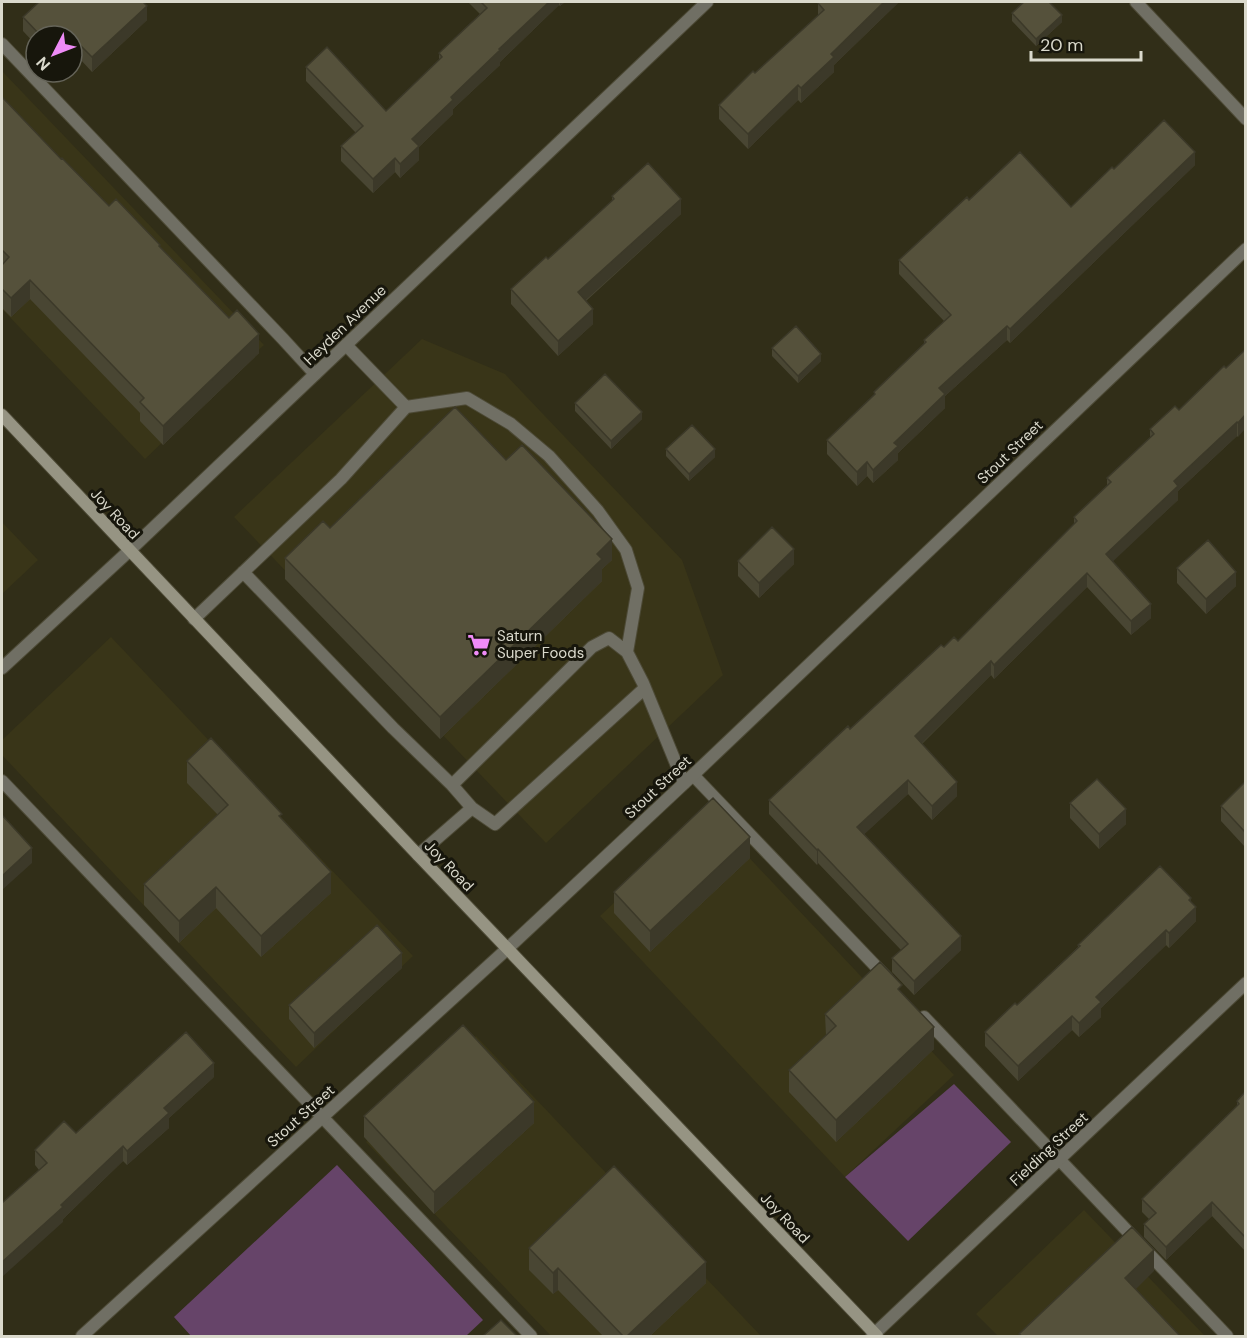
<svg xmlns="http://www.w3.org/2000/svg" width="1247" height="1338" viewBox="0 0 1247 1338" font-family="'DM Sans',sans-serif">
<style>
.built{fill:#393518}
.green{fill:#664469}
.lines{fill:none;stroke-linecap:round;stroke-linejoin:round}
.service-casing{stroke:#4c4935;stroke-width:14}
.minor-casing{stroke:#4c4935;stroke-width:14}
.secondary-casing{stroke:#4c4935;stroke-width:14}
.service{stroke:#706f64;stroke-width:12}
.minor{stroke:#706f64;stroke-width:12}
.secondary{stroke:#969483;stroke-width:12}
.wall{fill:#494633}
.shaded-wall{fill:#3c3929}
.building{fill:#55513b;stroke:#3c3929;stroke-width:1.5}
.labels{text-anchor:middle;dominant-baseline:central;stroke-width:6;stroke-linejoin:round;paint-order:stroke}
.street-label{font-size:15px;fill:#dad9cc;stroke:#17160c}
.poi-label{font-size:15px;fill:#dad9cc;stroke:#17160c;text-anchor:start}
</style>
<rect width="100%" height="100%" fill="#312e18"/>
<!-- built -->
<path class="built" d="M2,71L264,345L145,459L2,309Z
M422,339L505,374L682,560L723,675L546,843L234,517Z
M2,522L38,560L2,594Z
M111,637L413,956L296,1067L2,755V740Z
M708,814L954,1075L845,1177L600,916Z
M476,1036L761,1336H551L366,1142Z
M1084,1210L1205,1336H998L976,1314Z"/>
<!-- green -->
<path class="green" d="M954,1084L1011,1142L908,1241L845,1177Z
M337,1165L483,1320L466,1336H191L174,1317Z"/>
<g class="lines">
<!-- service casing -->
<g class="service-casing">
<path id="service" d="M2,44L283,339L315,374
M346,345L406,407L467,398L511,424L549,456L598,511L626,550L638,588L627,652
M243,572L393,728L452,785L472,808L495,824L645,688
M194,619L341,479L406,407
M693,775L887,978
M2,781L531,1336
M452,785L592,647L609,638L627,652L643,683L684,783
M418,855L472,808
M924,1017L1227,1336"/>
</g>
<!-- minor casing -->
<g class="minor-casing">
<path id="minor" d="M1136,2L1246,119
M2,668L129,551L707,2
M82,1336L507,949L693,775L1246,249
M872,1336L1246,983"/>
</g>
<!-- secondary casing -->
<g class="secondary-casing">
<path id="secondary" d="M2,415L418,855L877,1336"/>
</g>
<!-- service -->
<use href="#service" class="service"/>
<!-- minor -->
<use href="#minor" class="minor"/>
<!-- secondary -->
<use href="#secondary" class="secondary"/>
</g>
<!-- wall -->
<path class="wall" d="M468,2H565L560,6L559,5L500,62V65L453,109V114L419,147V160L400,178L395,172L373,193L341,161V146L356,133L306,81V67L386,111L439,60V53L480,14Z
M899,2L834,65V72L801,103L798,100L748,149L719,119V105L755,73L818,16V3Z
M1012,13L1062,22L1036,46L1012,21Z
M23,17L147,20L92,72L80,59L72,67V36H36V45L23,31Z
M2,97L61,159L109,206L160,247L259,353L163,445L140,421V413L30,299L11,317L2,308Z
M1195,165L1010,343L1007,340L945,396V408L898,453V460L873,483L867,476L857,486L827,454V440L874,395V392L924,344V340L944,321L899,274V260L969,200L1071,207L1114,169Z
M612,196L681,214L586,301L593,324L558,356L511,304V289L548,259L612,201Z
M772,348L821,361L798,383L772,356Z
M1245,350L1238,437L1237,436L1178,491V500L1112,561L1151,618L1131,635L1087,587L994,679L991,675L922,744L957,796L932,820L908,794L864,834L961,950L914,995L892,972V958L901,950L818,863L817,865L769,814V800L944,647L958,641L1074,524V517L1107,486V478L1150,438V429L1179,410L1226,368Z
M575,403L642,419L611,449L575,411Z
M666,449L715,457L689,481L666,456Z
M506,460L572,498L612,560L602,569V581L440,739L285,579V558L330,528Z
M738,561L794,564L759,598L738,576Z
M1177,568L1236,586L1206,614L1177,583Z
M187,761L282,819L331,893L261,957L216,908L179,943L144,905V884L218,815L187,783Z
M1245,782V847L1221,821V806Z
M1070,803L1126,824L1099,849L1070,818Z
M750,858L650,952L614,913V892Z
M1191,902L1196,921L1169,948L1166,945L1101,1008V1017L1079,1037L1072,1030L1018,1081L985,1046V1032L1017,1005L1078,947V945Z
M402,968L314,1048L289,1019V1005Z
M902,993L934,1049L836,1142L789,1092V1070L826,1036L825,1014Z
M214,1077L169,1118V1128L127,1165L123,1161L63,1219V1222L39,1170L35,1165V1150Z
M1245,1092V1251L1212,1216L1166,1260L1144,1237V1224L1149,1219L1142,1212V1199L1237,1107V1101Z
M364,1116L534,1123L434,1214L364,1137Z
M529,1248L706,1283L650,1336H603L558,1290L553,1294L529,1270Z"/>
<!-- shaded-wall -->
<path class="shaded-wall" d="M549,2H559V5L500,62V65L453,109V114L419,147V160L400,178V164L412,139L451,97L499,49Z
M560,2H565L560,6Z
M884,2H899L834,65V72L801,103V88L831,54Z
M147,6V20L92,72V57Z
M1062,15V22L1036,46V39Z
M80,45V59L72,67V53Z
M798,85V100L748,149V134Z
M1195,152V165L1010,343V329Z
M395,158V172L373,193V179Z
M681,199V214L578,307V292Z
M30,280V299L11,317V298Z
M593,309V324L558,356V341Z
M1007,326V340L945,396V408L898,453V460L873,483V470L939,388Z
M259,334V353L163,445V426Z
M821,354V361L798,383V376Z
M642,412V419L611,449V441Z
M1245,415V429L1238,437V423Z
M1237,422V436L1178,491V500L1106,568V554L1174,481Z
M715,449V457L689,481V474Z
M867,462V476L857,486V472Z
M612,539V560L602,569V581L440,739V717Z
M794,549V564L759,598V583Z
M1236,572V586L1206,614V599Z
M1087,573V587L994,679V665Z
M1151,604V618L1131,635V621Z
M991,661V675L915,750V736Z
M908,780V794L857,841V827Z
M957,782V796L932,820V806Z
M1126,809V824L1099,849V834Z
M750,837V858L650,952V931Z
M32,848V863L2,890V876Z
M818,849V863L817,865V850Z
M331,872V893L261,957V936Z
M216,887V908L179,943V921Z
M1191,898V911L1196,907V921L1169,948V933L1189,900Z
M1166,930V945L1101,1008V1017L1079,1037V1023L1096,997Z
M961,936V950L914,995V981Z
M402,953V968L314,1048V1033Z
M1072,1016V1030L1018,1081V1066Z
M934,1027V1049L836,1142V1120Z
M214,1063V1077L169,1118V1128L127,1165V1151L164,1108Z
M534,1102V1123L434,1214V1192Z
M123,1146V1161L63,1219V1222L2,1277V1262Z
M1212,1202V1216L1166,1260V1247Z
M1154,1250V1271L1125,1300V1278Z
M706,1262V1283L650,1336H627Z
M558,1268V1290L553,1294V1273Z"/>
<!-- building -->
<path class="building" d="M39,2H143L147,6L92,57L80,45L72,53V36H41L23,17Z
M481,2H549L499,49L500,50L451,97L453,100L412,139L419,146L400,164L395,158L373,179L341,146L363,126L306,67L327,47L386,111L442,57L439,53L487,8Z
M819,2H884L831,54L834,57L801,88L798,85L748,134L719,105L753,71L755,73L824,10L818,3Z
M1024,2H1049L1062,15L1036,39L1012,13Z
M2,97L61,159L62,158L109,206L116,199L160,245L159,246L229,318L237,310L259,334L163,426L140,402L144,398L30,280L11,298L2,289V265L9,257L2,250Z
M1164,120L1195,152L1010,329L1007,326L939,388L945,394L894,443L898,446L873,470L867,462L857,472L827,440L875,394L874,392L926,342L924,340L951,315L899,260L967,197L969,200L1020,152L1071,207L1112,167L1114,169Z
M648,163L681,199L578,292L593,309L558,341L511,289L546,257L548,259L614,199L612,196Z
M796,326L821,354L798,376L772,348Z
M1245,350V415L1238,423L1237,422L1174,481L1178,486L1106,554L1151,604L1131,621L1087,573L994,665L991,661L915,736L957,782L932,806L908,780L857,827L961,936L914,981L892,958L908,944L818,849L817,850L769,800L848,726L850,729L941,645L944,647L954,637L958,641L1077,521L1074,517L1111,482L1107,478L1154,434L1150,429L1175,406L1179,410L1224,366L1226,368Z
M605,374L642,412L611,441L575,403Z
M455,407L506,460L522,445L612,539L597,554L602,559L440,717L285,558L323,521L330,528Z
M692,425L715,449L689,474L666,449Z
M772,527L794,549L759,583L738,561Z
M1208,540L1236,572L1206,599L1177,568Z
M211,738L282,814L279,816L331,872L261,936L216,887L179,921L144,884L228,805L187,761Z
M1097,779L1126,809L1099,834L1070,803Z
M1245,782V832L1221,806Z
M713,798L750,837L650,931L614,892Z
M2,815L32,848L2,876Z
M1160,866L1191,898L1189,900L1196,907L1169,933L1166,930L1096,997L1101,1002L1079,1023L1072,1016L1018,1066L985,1032L1015,1003L1017,1005L1080,946L1078,945Z
M377,925L402,953L314,1033L289,1005Z
M880,962L902,985L898,989L934,1027L836,1120L789,1070L836,1026L825,1014Z
M463,1025L534,1102L434,1192L364,1116Z
M186,1032L214,1063L164,1108L169,1113L127,1151L123,1146L61,1205L63,1207L2,1262V1203L47,1163L35,1150L64,1121L76,1133Z
M1245,1092V1237L1212,1202L1166,1247L1144,1224L1156,1213L1142,1199L1239,1104L1237,1101Z
M614,1166L706,1262L627,1336H623L558,1268L553,1273L529,1248Z
M1132,1227L1154,1250L1125,1278L1180,1336H1022L1019,1334Z
M501,1320L517,1336H483Z"/>
<!-- icons -->
<defs>
<g id="supermarket-bare" transform="scale(1.8)"><path d="M-6-5.5h2.5l.6 2H6L4.5 2H-2.5L-4.4-4H-6ZM-1.5 3.2a1.3 1.3 0 1 0 .1 0ZM3 3.2a1.3 1.3 0 1 0 .1 0Z" fill="#ef8bf7" stroke="#17160c" stroke-width="2.5" paint-order="stroke"/></g>
</defs>
<g fill-rule="evenodd">
<use href="#supermarket-bare" x="479" y="645"/>
</g>
<g class="labels">
<!-- street labels -->
<g class="street-label">
<text transform="translate(345 325) rotate(-44)">Heyden Avenue</text>
<text transform="translate(1010 452) rotate(-44)">Stout Street</text>
<text transform="translate(115 514) rotate(47)">Joy Road</text>
<text transform="translate(658 787) rotate(-43)">Stout Street</text>
<text transform="translate(449 866) rotate(46)">Joy Road</text>
<text transform="translate(301 1116) rotate(-42)">Stout Street</text>
<text transform="translate(1049 1149) rotate(-43)">Fielding Street</text>
<text transform="translate(785 1218) rotate(46)">Joy Road</text>
</g>
<!-- poi labels -->
<g class="poi-label">
<text x="497" y="636">Saturn<tspan x="497" dy="17">Super Foods</tspan></text>
</g>
</g>
<!-- border -->
<rect width="1247" height="1338" fill="none" stroke="#dad9cc" stroke-width="6"/>
<!-- north arrow -->
<g transform="translate(54 54) rotate(228)"><circle r="28" fill="#17160c" stroke="#656459" stroke-width="1.5"/>
<path d="M0-4.5L10 22L0 15L-10 22Z" fill="#ef8bf7"/>
<text y="-9" font-size="16" font-weight="bold" text-anchor="middle" fill="#dad9cc">N</text>
</g>
<!-- scale -->
<path d="M1031 51v9h110v-9" fill="none" stroke="#dad9cc" stroke-width="3"/>
<text x="1040" y="51" font-size="18" fill="#dad9cc" stroke="#17160c" stroke-width="4.5" paint-order="stroke">20 m</text>
</svg>
